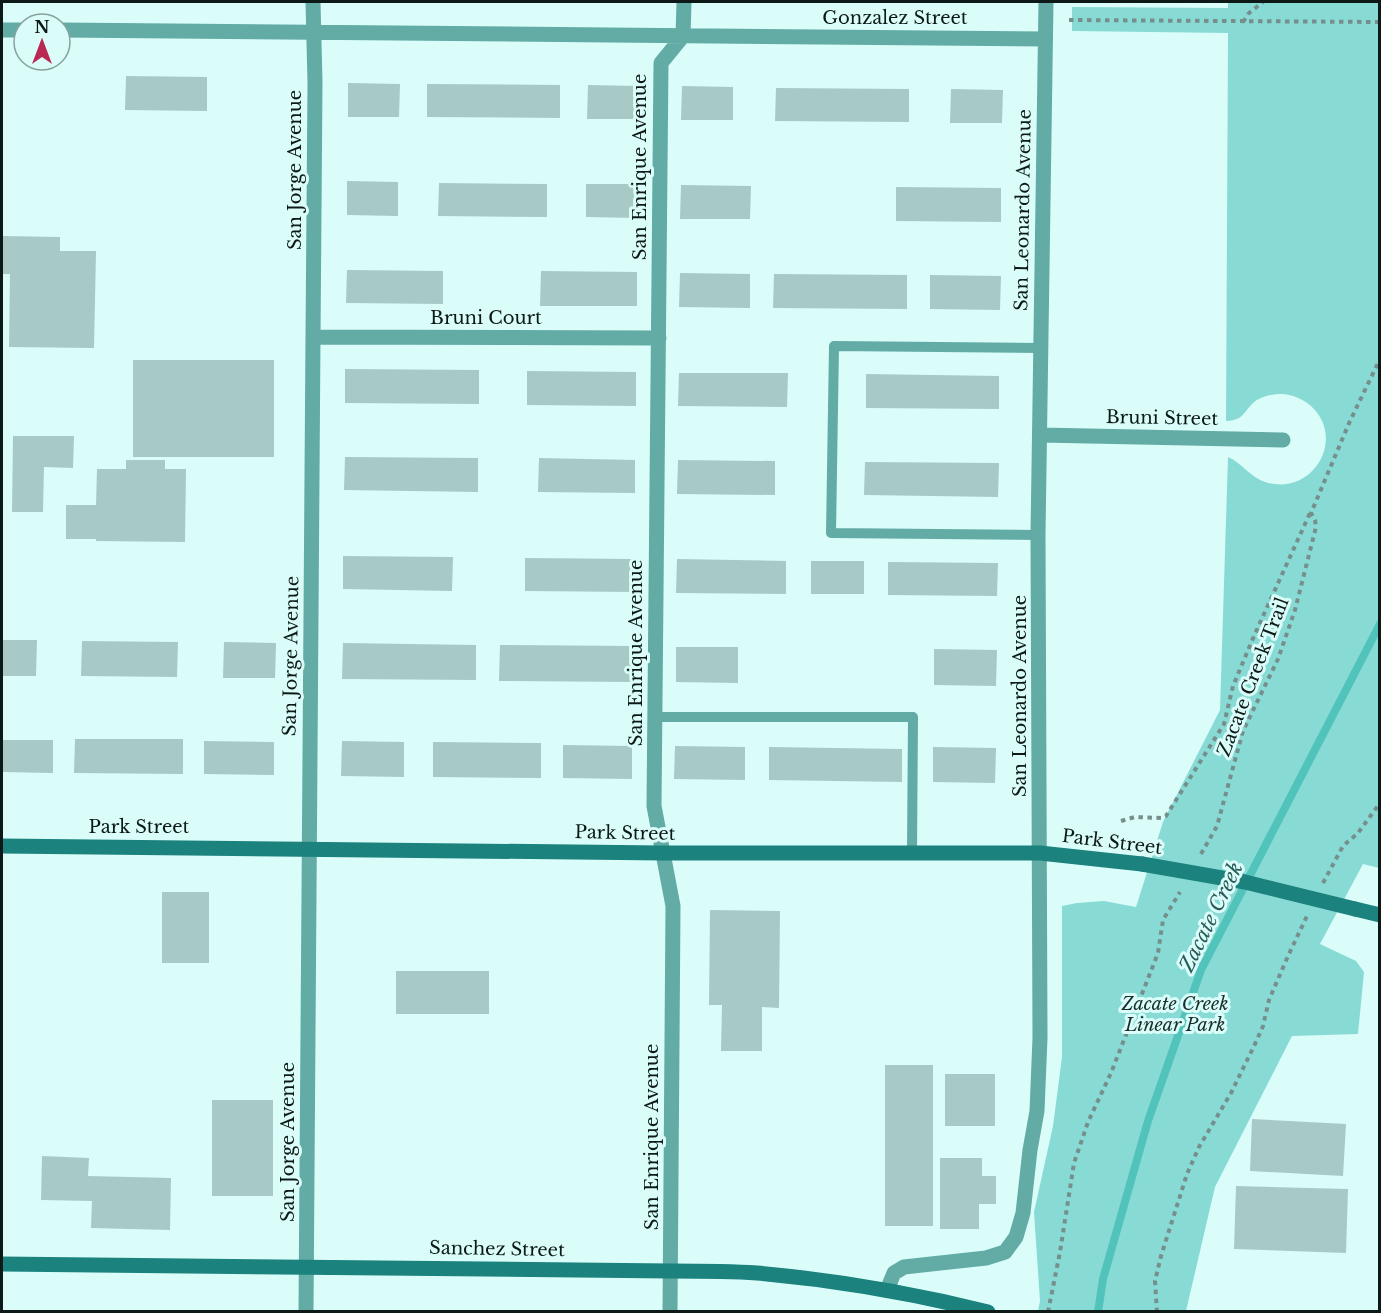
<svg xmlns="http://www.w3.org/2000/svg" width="1381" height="1313" viewBox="0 0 1381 1313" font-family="'Libre Baskerville',serif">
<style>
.green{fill:#88dbd5}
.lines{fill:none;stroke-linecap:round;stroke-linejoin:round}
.stream{stroke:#51c3bb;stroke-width:8}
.building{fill:#a7cac6}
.path{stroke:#768f8c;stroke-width:4;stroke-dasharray:4.5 4.5;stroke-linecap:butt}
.lane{stroke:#63aba5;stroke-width:10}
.street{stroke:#63aba5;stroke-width:15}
.secondary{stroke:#1b827d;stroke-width:15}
.secondary-bridge{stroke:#1b827d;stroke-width:15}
.labels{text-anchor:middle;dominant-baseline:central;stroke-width:6;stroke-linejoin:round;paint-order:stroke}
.street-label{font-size:18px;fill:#0c1917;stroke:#dafdfa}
.park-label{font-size:18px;font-style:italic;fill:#192e2c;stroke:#dafdfa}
.water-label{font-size:20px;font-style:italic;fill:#2a5b58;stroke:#dafdfa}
</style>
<rect width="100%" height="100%" fill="#dafdfa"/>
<!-- green -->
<path class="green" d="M1228,2H1379V868L1363,864L1320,944L1356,961L1364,972L1358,1034L1292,1036L1215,1187L1186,1311H1038L1040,1301L1034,1212L1053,1126L1062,1057V906L1077,903L1104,901L1136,907L1163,822L1220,710L1228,457C1242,463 1250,477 1265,482C1312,497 1347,439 1311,406C1303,399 1292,394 1281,394C1271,394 1259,397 1252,404C1247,409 1244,415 1239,418C1235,420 1231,421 1226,421L1228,33L1072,31V7L1228,8Z"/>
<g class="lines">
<!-- stream -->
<path class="stream" d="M1098,1312L1103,1279L1148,1121L1201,970L1380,624"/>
</g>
<!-- building -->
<path class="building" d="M126,76L207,77V111L125,110Z
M348,83L400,84L399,117H348Z
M427,84L560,85V118L427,117Z
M588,85L639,86V119H587Z
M682,86L733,87V120H681Z
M776,88L909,89V122L775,121Z
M951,89L1003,90L1002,123H950Z
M347,181L398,182V216L347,215Z
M439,183L547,184V217L438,216Z
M586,184H638V218L586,217Z
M681,185L751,186L750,219H680Z
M896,187L1001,188V222L896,221Z
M2,236L60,237V251H96L94,348L9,347L10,274H2Z
M347,270L443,271V304L346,303Z
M541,271L637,272V306H540Z
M680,273L750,274V308L679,307Z
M774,274L907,275V309L773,308Z
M930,275L1001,276L1000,310L930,309Z
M133,360H274V457H133Z
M345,369L479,370V404L345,403Z
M527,371L636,372V406L527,405Z
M679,373H788L787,407L678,406Z
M866,374L999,376V409L866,408Z
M13,436H74L73,468L44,467L43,512H12Z
M345,457L478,458V492L344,490Z
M539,458L635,460V493L538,492Z
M126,460H165V469H186L185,542L96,541V539H66V505H96L97,469H126Z
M678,460L775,461V495L677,494Z
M865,462L999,463L998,497L864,495Z
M343,556L453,557L452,591L343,589Z
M525,558L634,559V592L525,591Z
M677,559L786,561V594L676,593Z
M811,561H864V594H811Z
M888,562L998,563L997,596L888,595Z
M2,640H37L36,676H2Z
M82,641L178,642L177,677L81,676Z
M224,642L276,643L275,678H223Z
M343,643L476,645V680L342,679Z
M500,645L633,646V682L499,681Z
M676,647H738V683L676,682Z
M934,649L997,650L996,686L934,685Z
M75,739H183V774L74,773Z
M2,740H53V773L2,772Z
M204,741L274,742V775L204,774Z
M342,741L404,742V777L341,776Z
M433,742L541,743V778L433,777Z
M563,745L632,746V779L563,778Z
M675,746L745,747V780L674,779Z
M769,747L902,749V782L769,780Z
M933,747L996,748L995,783L933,782Z
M162,892H209V963H162Z
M710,910L780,911L779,1008L762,1007V1051H721L722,1005H709Z
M396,971H489V1014H396Z
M885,1065H933V1226H885Z
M945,1074H995V1126H945Z
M212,1100H273V1196H212Z
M1252,1119L1346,1124L1343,1176L1250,1171Z
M42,1156L89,1158L88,1176L171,1178L170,1230L91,1228L92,1201L41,1200Z
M940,1158H982V1176H996V1204H979V1229H940Z
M1236,1186L1348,1189L1346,1253L1234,1249Z"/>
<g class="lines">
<!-- path -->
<path class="path" d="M1069,20L1380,22
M1243,22L1249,13L1263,2
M1121,821L1135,817L1161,818L1166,816L1224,724L1233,686L1254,636L1310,513
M1201,854L1217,826L1243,731L1278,659L1295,610L1316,527L1315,520L1311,513L1350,421L1380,359
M1323,883L1343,846L1358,833L1380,803
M1048,1312L1060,1252L1074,1163L1088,1122L1111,1073L1158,953L1163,920L1180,892
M1157,1312L1155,1281L1161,1256L1187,1174L1199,1147L1231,1093L1255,1044L1263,1026L1269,1000L1288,956L1307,916"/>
<!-- lane -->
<path class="lane" d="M1038,535L831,533L834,346L1041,348
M655,717H913L912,853"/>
<!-- street -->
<path class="street" d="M2,30H24
M60,30L1045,39
M313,337L659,338
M1040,435L1283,440
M887,1290L894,1273L904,1267L986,1258L1005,1252L1016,1237L1023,1213L1030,1150L1037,1111L1040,1038L1038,535L1046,2
M306,1312L313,337L315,83L313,2
M670,1312L673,906L654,806L661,63L683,36L684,2"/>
<!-- secondary -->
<path class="secondary" d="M2,846L663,853H1040L1142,864
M1355,909L1380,915
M2,1264L670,1271C699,1271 728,1271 757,1273C835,1280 912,1293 988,1312"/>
<!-- secondary-bridge -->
<path class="secondary-bridge" d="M1142,864L1245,882L1355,909"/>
</g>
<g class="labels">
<!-- street labels -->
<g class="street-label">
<text x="895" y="18">Gonzalez Street</text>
<text transform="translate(640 167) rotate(-90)">San Enrique Avenue</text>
<text transform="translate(295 170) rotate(-90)">San Jorge Avenue</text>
<text transform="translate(1023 210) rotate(-89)">San Leonardo Avenue</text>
<text x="486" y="318">Bruni Court</text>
<text transform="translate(1162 418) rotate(1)">Bruni Street</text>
<text transform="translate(636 653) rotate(-90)">San Enrique Avenue</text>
<text transform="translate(291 656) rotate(-89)">San Jorge Avenue</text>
<text transform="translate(1253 677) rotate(-69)">Zacate Creek Trail</text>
<text transform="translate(1020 696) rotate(-90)">San Leonardo Avenue</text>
<text x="139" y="827">Park Street</text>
<text transform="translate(625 833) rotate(1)">Park Street</text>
<text transform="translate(1112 842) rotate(7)">Park Street</text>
<text transform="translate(652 1137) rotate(-90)">San Enrique Avenue</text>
<text transform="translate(288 1142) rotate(-90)">San Jorge Avenue</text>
<text transform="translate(497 1249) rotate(1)">Sanchez Street</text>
</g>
<!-- park labels -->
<g class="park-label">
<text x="1175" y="1004">Zacate Creek<tspan x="1175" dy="21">Linear Park</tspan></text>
</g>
<!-- water labels -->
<g class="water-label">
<text transform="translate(1211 917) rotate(-64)">Zacate Creek</text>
</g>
</g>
<!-- border -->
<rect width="1381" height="1313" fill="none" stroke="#0c1917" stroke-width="6"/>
<!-- north arrow -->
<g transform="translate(42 42)"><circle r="28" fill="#dafdfa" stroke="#88a29f" stroke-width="1.5"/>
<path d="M0-4.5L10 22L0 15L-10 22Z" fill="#b92954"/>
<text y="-9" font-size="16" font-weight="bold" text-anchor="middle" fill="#0c1917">N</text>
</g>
</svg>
